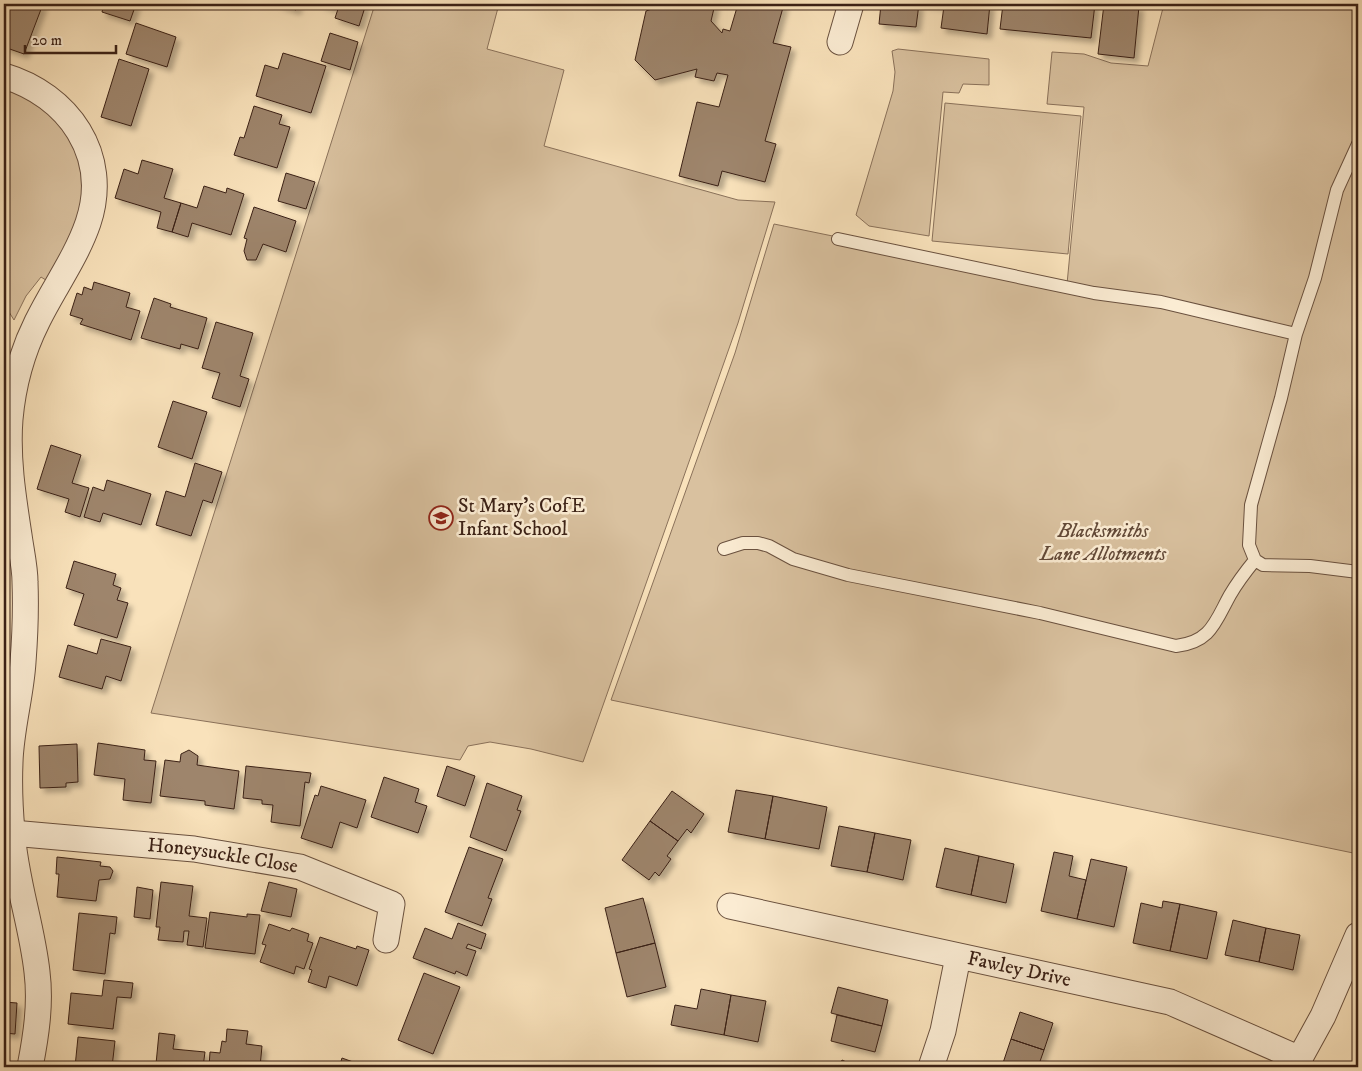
<svg xmlns="http://www.w3.org/2000/svg" width="1362" height="1071" viewBox="0 0 1362 1071" font-family="'IM FELL DW Pica',serif">
<style>
.green{fill:#d9c19f;stroke:#8a715a}
.building{fill:#9e856c;stroke:#3b2116;filter:url(#shadow)}
.lines{fill:none;stroke-linecap:round;stroke-linejoin:round}
.lane-casing{stroke:#6a513f;stroke-width:14}
.street-casing{stroke:#6a513f;stroke-width:27}
.lane{stroke:#fbecd3;stroke-width:12}
.street{stroke:#fbecd3;stroke-width:25}
.labels{text-anchor:middle;dominant-baseline:central;stroke-width:5;stroke-linejoin:round;paint-order:stroke}
.poi-label{font-size:20px;fill:#3b2116;stroke:#fbecd3;text-anchor:start}
.park-label{font-size:20px;font-style:italic;fill:#624938;stroke:#fbecd3}
.street-label{font-size:20px;fill:#3b2116;stroke:#fbecd3}
</style>
<defs>
<filter id="shadow"><feDropShadow dx="4.5" dy="4.5" stdDeviation="2.5" flood-color="#0004"/></filter>
</defs>
<rect width="100%" height="100%" fill="#f9e2bb"/>
<filter id="stains"><feTurbulence type="fractalNoise" baseFrequency=".004" numOctaves="4"/><feColorMatrix values="0 0 0 0 .2 0 0 0 0 .09 0 0 0 0 .02 0 0 0 .5 -.17"/></filter>
<radialGradient id="worn" r=".72"><stop offset=".6" stop-color="#630" stop-opacity="0"/><stop offset="1" stop-color="#630" stop-opacity=".3"/></radialGradient>
<!-- green -->
<path class="green" d="M375,4H499L487,49L564,70L544,146L738,200L775,202L738,323L583,762L531,749L490,742L468,746L460,760L151,713Z
M1164,4H1358V854L611,700L735,353L774,224L1067,284L1084,107L1047,104L1052,52L1084,54L1111,63L1148,66Z
M898,49L989,59V85L963,84L959,93L943,92L929,236L869,226L856,215L893,91L895,72L892,51Z
M4,76L45,93L94,183L57,287L41,277L26,296L14,320L4,304Z
M945,103L1081,116L1068,254L932,241Z"/>
<!-- building -->
<path class="building" d="M5,4H43L24,54L4,47Z
M104,4H136L130,21L102,12Z
M277,4H298L296,10Z
M319,4H366L359,26L335,18L338,9Z
M654,4H715L711,21L722,33L723,29L730,31L738,4H784L773,43L791,47L765,141L776,144L765,182L722,171L718,186L679,176L697,102L719,107L728,75L717,73L714,81L695,77L697,69L655,80L635,60L646,11L652,9Z
M881,4H919L916,27L879,24Z
M923,4H990L987,34L941,28L944,6Z
M1003,4H1095L1091,38L1000,29Z
M1104,4L1139,6L1134,58L1098,54Z
M136,23L176,37L167,67L126,54Z
M330,33L358,42L350,70L321,61Z
M283,53L326,66L311,113L256,96L265,65L278,69Z
M119,59L149,69L131,126L101,117Z
M254,106L282,115L279,124L290,127L277,168L234,155L240,137L244,138Z
M142,160L173,169L164,198L181,203L172,232L157,228L161,212L115,198L124,169L138,174Z
M286,173L315,182L306,209L278,201Z
M204,186L226,193L227,188L244,194L231,235L192,223L188,237L172,232L181,203L197,208Z
M254,207L296,221L286,252L263,244L256,260H247L244,251L247,239L244,238Z
M94,282L130,293L126,307L140,311L131,340L80,324L83,319L70,315L77,293L82,295L84,287L92,290Z
M154,298L171,304L170,307L207,318L198,349L181,344L180,349L141,338Z
M216,322L253,333L240,376L249,379L240,407L212,398L220,373L202,368Z
M173,401L207,412L192,459L158,447Z
M51,445L81,455L72,483L89,488L80,517L65,512L69,499L37,489Z
M195,463L222,472L212,503L203,500L191,536L156,525L166,491L185,497Z
M107,480L151,494L141,525L103,513L100,522L84,517L93,487L104,491Z
M74,561L116,574L113,585L121,588L117,600L128,603L117,638L74,625L84,594L66,588Z
M101,639L131,647L121,681L106,676L102,689L59,677L68,645L97,654Z
M98,743L145,750L144,760L156,761L151,803L123,800L125,779L94,775Z
M77,744L78,782L66,783V787L40,788L39,746Z
M189,750L198,756L197,765L239,771L234,809L205,805V801L160,796L165,760L180,762L181,754Z
M246,766L311,773L309,783L305,782L300,826L271,822L273,805L262,804V800L243,798Z
M447,766L475,776L465,806L437,796Z
M384,777L419,789L415,802L427,806L418,833L371,817Z
M487,783L522,796L517,810L521,811L506,851L470,837Z
M321,786L366,800L357,828L340,822L332,848L301,838L315,795L318,796Z
M736,790L773,796L765,839L728,832Z
M672,791L704,814L691,833L687,829L678,841L650,821Z
M773,796L827,807L819,849L765,839Z
M650,821L678,841L667,856L671,859L659,876L655,872L649,880L622,860Z
M839,826L875,833L867,872L831,866Z
M875,833L911,840L903,880L867,872Z
M469,847L503,859L488,898L492,899L482,926L445,912Z
M945,848L979,856L971,895L936,887Z
M1054,852L1073,856L1069,876L1086,880L1077,919L1041,911Z
M979,856L1014,864L1006,903L971,895Z
M57,857L101,862L100,866L110,867L113,871L110,879L99,880L96,901L57,897L59,874H56Z
M1091,859L1127,867L1114,927L1077,919Z
M161,882L193,886L189,916L207,918L203,947L187,945L189,931H184L183,942L158,940L160,927H156Z
M269,882L297,889L291,917L261,911Z
M137,887L153,890L150,919L134,917Z
M643,898L655,943L616,953L605,908Z
M1163,901L1180,904L1170,951L1133,943L1141,903L1162,908Z
M1180,904L1217,912L1207,959L1170,951Z
M210,912L247,917V914L260,915L255,954L205,948Z
M79,913L117,917L115,934L110,933L105,974L73,970Z
M1233,920L1266,928L1259,962L1225,955Z
M458,923L486,934L481,949L468,944L466,948L476,951L467,976L456,971L455,974L413,958L425,928L452,939Z
M269,924L290,931L292,928L309,934L307,941L313,943L304,969L296,966L294,974L260,962L266,945L262,944Z
M1266,928L1300,935L1293,970L1259,962Z
M320,937L356,949L357,946L369,950L357,986L329,976L326,988L308,982L312,970L309,969Z
M655,943L666,987L627,997L616,953Z
M424,973L460,987L433,1054L398,1040Z
M104,980L133,983L131,998L117,997L113,1029L68,1024L71,993L102,996Z
M838,987L888,1000L882,1026L831,1013Z
M701,989L731,995L724,1035L671,1025L675,1005L697,1009Z
M731,995L766,1001L758,1042L724,1035Z
M4,1002L17,1003L15,1034L4,1033Z
M1020,1012L1053,1023L1044,1050L1011,1039Z
M837,1015L882,1026L875,1052L831,1041Z
M227,1029L248,1031L246,1044L262,1046L260,1067H209L210,1052L220,1053L222,1041L226,1042Z
M159,1033L175,1035L173,1049L205,1052L203,1067H171V1065L156,1064Z
M78,1037L115,1041L112,1067H75Z
M1011,1039L1044,1050L1038,1067L1002,1066Z
M342,1058L367,1067H339Z
M842,1060L857,1067H839Z"/>
<g class="lines">
<!-- lane casing -->
<g class="lane-casing">
<path id="lane" d="M1358,144L1337,190L1315,278L1296,334L1281,398L1251,505L1249,545L1255,560L1263,565L1310,566L1358,572
M838,239L1094,293L1161,302L1296,334
M724,549L743,543H758L769,546L793,559L848,575L1040,613L1176,646C1211,642 1215,622 1230,595C1237,583 1246,571 1255,560"/>
</g>
<!-- street casing -->
<g class="street-casing">
<g id="street">
<path d="M840,42L851,4"/>
<path d="M4,76C68,95 111,155 88,223C76,258 53,289 37,322C22,352 13,386 10,419C7,458 13,496 19,535C21,550 25,567 25,582C26,609 25,636 23,662C21,695 11,729 10,762C9,785 10,809 12,831C15,879 32,925 37,972C41,1004 36,1036 30,1067"/>
<path id="s1" d="M12,833L194,849L300,867L392,904L386,940"/>
<path id="s2" d="M730,906L1170,1002L1300,1059"/>
<path d="M931,1067L943,1031L958,957"/>
<path d="M1295,1067L1323,1016L1358,935"/>
</g>
</g>
<!-- lane -->
<use href="#lane" class="lane"/>
<!-- street -->
<use href="#street" class="street"/>
</g>
<!-- icons -->
<defs>
<g id="school-ring" transform="scale(1.25)"><circle r="9.5" fill="#fbecd3" stroke="#8f2418" stroke-width="1.5"/><path d="M0-5L7-2L0 1L-7-2ZM-4 1L0 2.5L4 1V4Q0 6-4 4Z" fill="#8f2418"/></g>
</defs>
<g fill-rule="evenodd">
<use href="#school-ring" x="441" y="518"/>
</g>
<g class="labels">
<!-- poi labels -->
<g class="poi-label">
<text x="458" y="506">St Mary's CofE<tspan x="458" dy="23">Infant School</tspan></text>
</g>
<!-- park labels -->
<g class="park-label">
<text x="1103" y="531">Blacksmiths<tspan x="1103" dy="23">Lane Allotments</tspan></text>
</g>
<!-- street labels -->
<g class="street-label">
<text stroke="none"><textPath href="#s1" startOffset="212">Honeysuckle Close</textPath></text>
<text stroke="none"><textPath href="#s2" startOffset="296">Fawley Drive</textPath></text>
</g>
</g>
<!-- margin -->
<rect width="1362" height="1071" fill="none" stroke="#f9e2bb" stroke-width="20"/>
<rect x="5" y="5" width="1352" height="1061" fill="none" stroke="#3b2116" stroke-width="2.5"/>
<rect x="10" y="10" width="1342" height="1051" fill="none" stroke="#3b2116"/>
<!-- scale -->
<path d="M25 45v8h91v-8" fill="none" stroke="#3b2116" stroke-width="2.5"/>
<text x="32" y="45" font-size="15" fill="#3b2116" stroke="#fbecd3" stroke-width="4" paint-order="stroke">20 m</text>
<rect width="100%" height="100%" filter="url(#stains)"/>
<rect width="100%" height="100%" fill="url(#worn)"/>
</svg>
